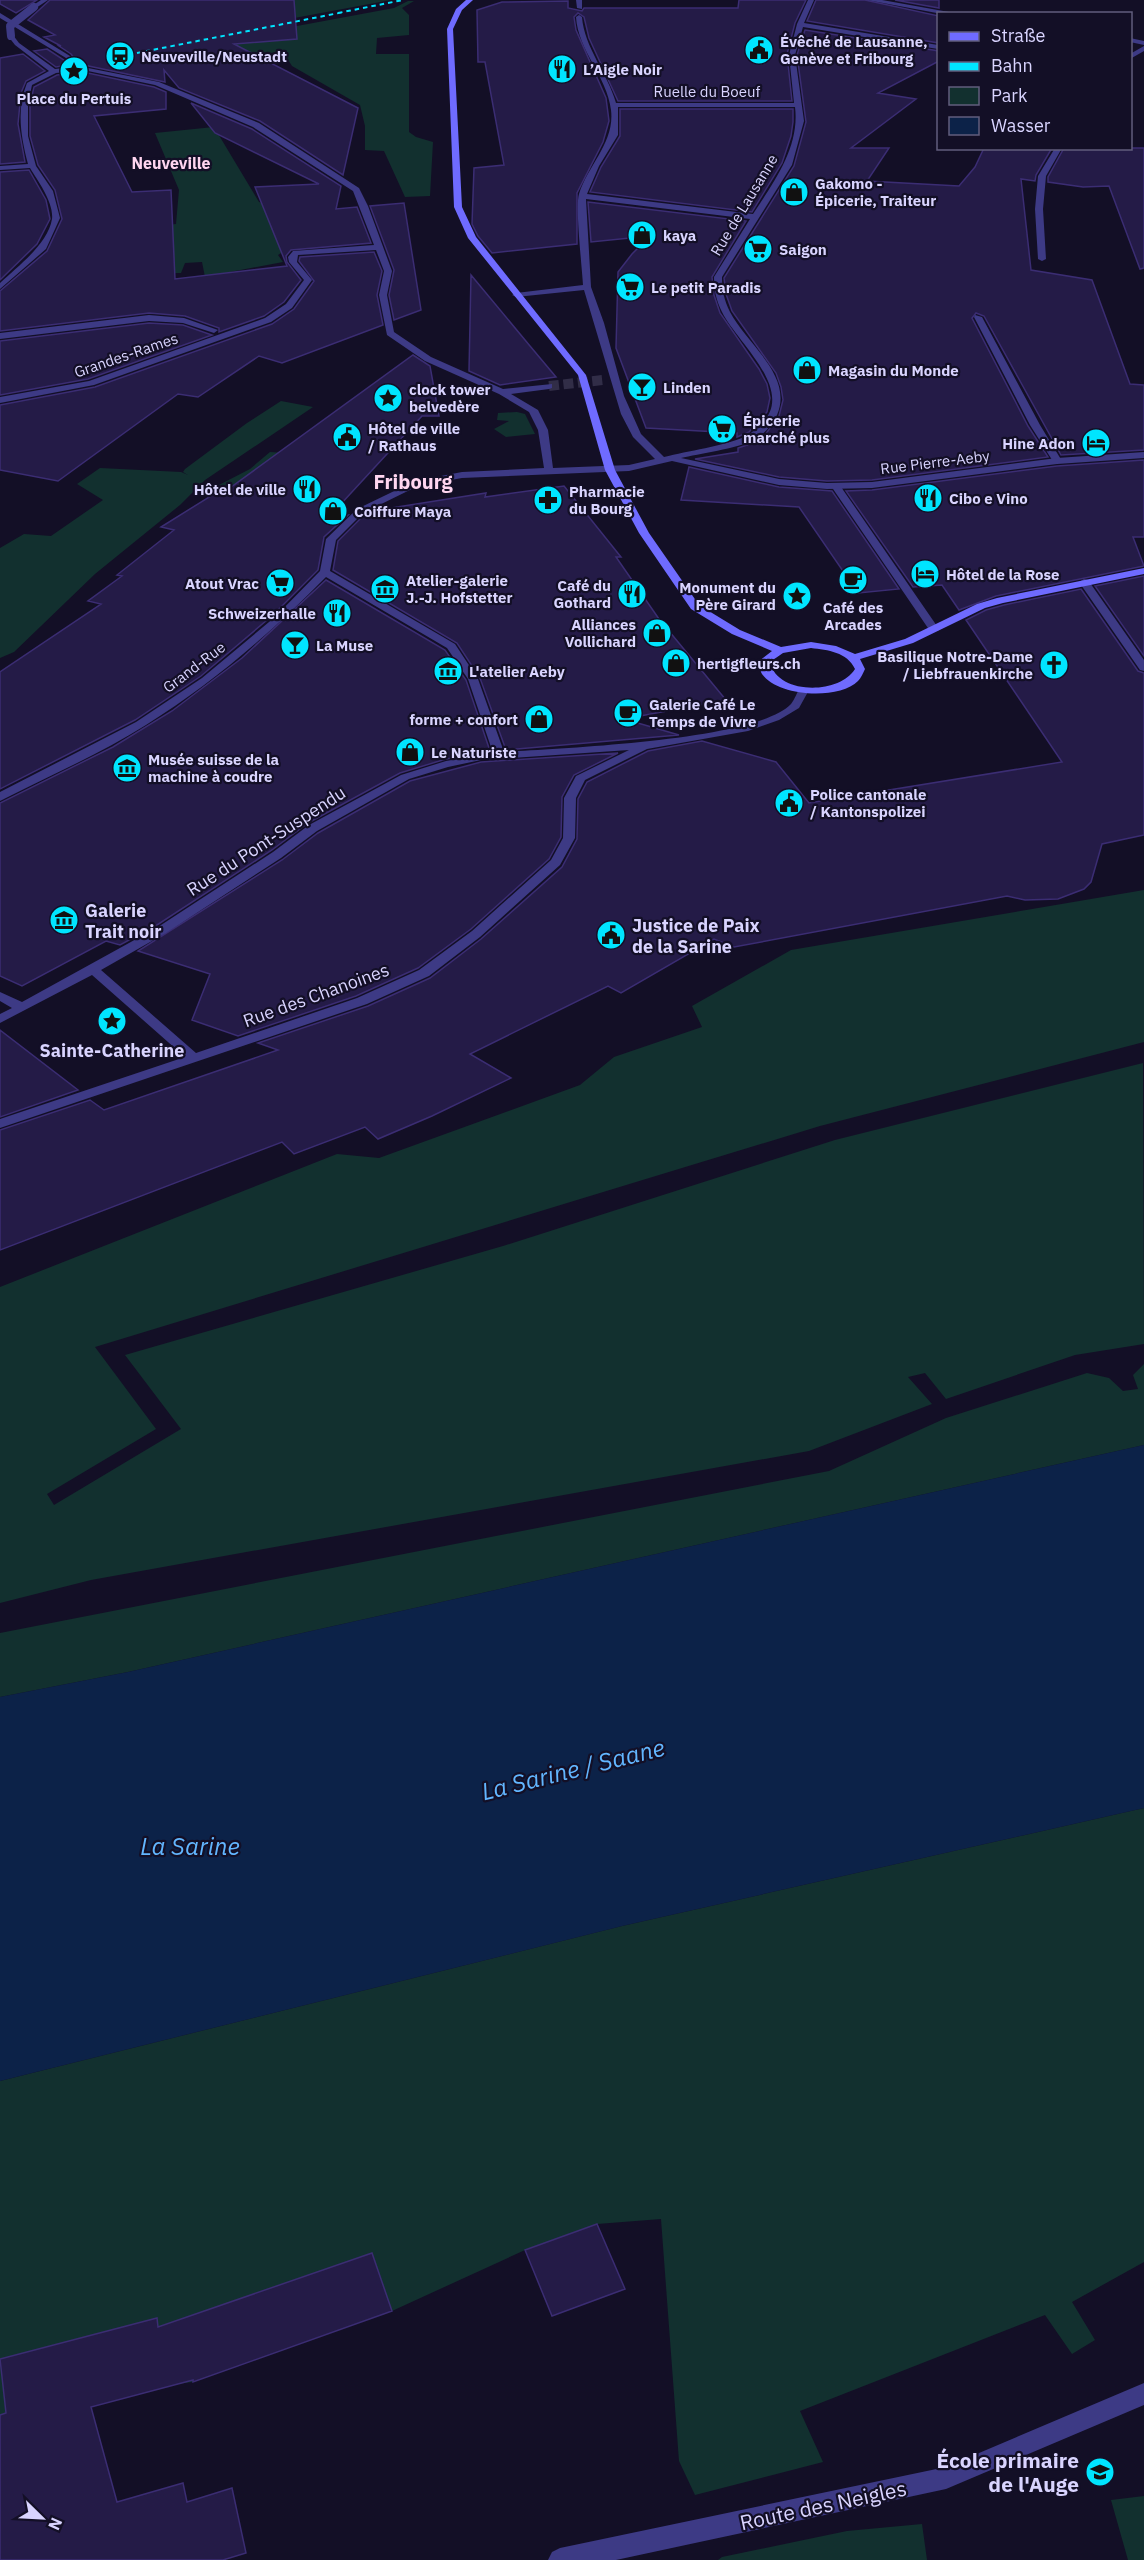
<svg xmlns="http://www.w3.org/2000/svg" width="1144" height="2560" viewBox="0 0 1144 2560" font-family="'IBM Plex Sans',sans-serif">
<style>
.green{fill:#12302f}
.water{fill:#0c2248}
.building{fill:#241b47;stroke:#3b2d73;stroke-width:1.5}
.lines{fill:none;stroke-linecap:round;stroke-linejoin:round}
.street-tunnel{stroke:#312d47;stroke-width:10;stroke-dasharray:10 4.5;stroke-linecap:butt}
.lane{fill:#3d3a85;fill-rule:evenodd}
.street{fill:#3d3a85;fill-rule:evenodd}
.secondary{fill:#6f6bff;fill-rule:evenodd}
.rail{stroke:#00e5ff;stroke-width:2;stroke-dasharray:4.5 4;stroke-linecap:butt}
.street-bridge{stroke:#3d3a85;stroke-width:8}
.labels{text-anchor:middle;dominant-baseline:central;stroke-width:4.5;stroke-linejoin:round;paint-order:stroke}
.far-poi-label{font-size:15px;font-weight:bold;fill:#d9d4ff;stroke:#130f26;text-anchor:start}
.far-street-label{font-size:15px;fill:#d9d4ff;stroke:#130f26}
.far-neighbourhood-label{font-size:16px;font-weight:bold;fill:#ffd6f0;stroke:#130f26}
.street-label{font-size:18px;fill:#d9d4ff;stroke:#130f26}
.poi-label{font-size:18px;font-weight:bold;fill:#d9d4ff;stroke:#130f26;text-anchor:start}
.far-district-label{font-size:20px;font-weight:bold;fill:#ffd6f0;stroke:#130f26}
.near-poi-label{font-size:21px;font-weight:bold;fill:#d9d4ff;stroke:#130f26;text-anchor:end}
.near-street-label{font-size:21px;fill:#d9d4ff;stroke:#130f26}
.near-water-label{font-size:24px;font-style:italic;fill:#62b6ff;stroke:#130f26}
</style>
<rect width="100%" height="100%" fill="#130f26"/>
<!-- green -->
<path class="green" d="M196,0H391L251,26Z
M408,1H414L402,8L409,15V35L377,38L376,54H409V132L416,137L433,142L430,196L405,197L384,151L365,150V126L360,105L292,66L283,52L209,59L163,51L394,8Z
M214,127L259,202L271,207L291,247L278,255L283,262L230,272L226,276L205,277L202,262L185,263L181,273H106L149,227L176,224L179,190L155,133Z
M281,401L313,407L205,480L180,505L95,574L14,652L0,658V548L24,534L51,536L103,500L77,484L100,468L181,472L188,475L183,472L185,469L247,423Z
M517,412L525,414L535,434L506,437L494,429L509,421L497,420L498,413Z
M270,452L286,453L230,491L215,487L250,469Z
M1144,890V1042L820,1126L95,1347L156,1429L47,1494L54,1505L181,1429L125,1355L503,1246L835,1140L1143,1063L1144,1344L1075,1355L946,1399L925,1373L908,1377L932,1404L809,1451L91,1580L0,1603V1287L337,1154L379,1158L580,1085L614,1057L702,1027L692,1006L791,950Z
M1144,1364V1445L128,1672L0,1697V1633L829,1471L946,1418L1087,1373L1109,1378L1123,1391L1138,1389L1133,1375Z
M1144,1808V2262L1072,2302L1095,2340L1072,2354L1045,2315L800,2411L823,2462L695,2495L679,2461L661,2219L597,2224L525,2250L392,2311L193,2382L38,2401L0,2415V2081L622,1926Z
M1144,2496V2560H1128L1111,2500Z
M922,2524L927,2560H718L722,2557L847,2531Z"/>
<!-- water -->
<path class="water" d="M1144,1445V1808L622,1926L0,2081V1697L128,1672Z"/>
<!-- building -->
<path class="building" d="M0,0H37L16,13L0,4Z
M50,0H294L297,39L234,44L358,108L343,175L260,121L179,88L164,70L165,82L79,64L71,54L59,46H61L44,37L55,35L28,20Z
M739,0H806L795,23L787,54L792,101H618L589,38L584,17L578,13L574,17L576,30L606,98L609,121L603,142L577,193V244L492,253L478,236L472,224L474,168L504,165L485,62H478L477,10L502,2L568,1V8L582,11L584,8H738Z
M816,0H865L939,16V43L807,21Z
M895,0H939V8Z
M805,30L939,51V61L878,93L916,99L851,148H889L867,181L959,186L975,167L984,148H1052L1036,175L1035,181L1021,179L1031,270L1092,280L1130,384L1144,385V450L1061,455L984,316L976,313L972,318L1028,426L1048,457L872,480L827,481L779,477L695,459L738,452V448L753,443L765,435L779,416L783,400L781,387L776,373L732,311L726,294L724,278L794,166L806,122L797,55Z
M47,49L64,60L68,65L56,67L34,51Z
M23,54L45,71L26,81L21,93L18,124L25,162L0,164V58Z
M83,72L154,87L166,92V109L94,116L132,192L171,190L175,279L287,266L255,187L319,184L215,133L191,103L252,129L341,186L336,209L357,207L371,243L291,250L286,256L287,262L301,280L284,302L264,316L219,332V328L185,316L149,313L0,331V291L47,251L62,219L55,190L38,165L30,136V104L34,87L57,75Z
M620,109H793V122L791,136L782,163L752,212L590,192L601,167L620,136Z
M1064,148H1144V268L1140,269L1109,186L1083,187L1048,182V177Z
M29,170L46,200L50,219L37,244L0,280V172Z
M588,202L746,221L712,277L714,295L720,313L759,369L767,384L770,398L767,412L749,432L737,437V433L646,428L616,348L618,272L632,254L650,236L591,242Z
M404,203L421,310L394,320L389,295L394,270L370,206Z
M374,252L382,271L377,295L383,325L282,363L259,356L198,397L178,394L58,481L0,470V405L95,387L272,324L294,309L314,281L299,261L300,257Z
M471,275L530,346L556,377L500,385L469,371Z
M149,323L183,325L212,335L88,379L0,395V341Z
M413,355L430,366L439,416H422L328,518L348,515L324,537L318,570L273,615L201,676L135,720L0,789V672L101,604L88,601L122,576L117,575L174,530L161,527L222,489L227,490Z
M1144,460V537H1133L1144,566L996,596L959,610L942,585L913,587L846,491L872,490L1057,466Z
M689,467L779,487L832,491L899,589L858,593L799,507L681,500Z
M564,486L621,557H616L659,619L726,700L624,719L679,735L506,750L480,678L457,643L333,570L338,541L364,515L372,511L486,493L485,497Z
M1144,576V656L1095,586Z
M326,580L445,650L466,680L490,751L446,759L400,773L308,823L272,850L157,925L120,945L106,941L22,986L0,976V803L113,747L172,711L242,658Z
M1081,589L1138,671L1144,673V835L1102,844L1091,882L1084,889L1058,899L1025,900L1007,896L734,947L714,939L621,993L608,986L470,1054L511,1078L432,1116L378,1139L365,1127L294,1154L282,1142L0,1250V1130L90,1100L104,1110L278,1050L258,1043L368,1006L430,978L481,939L562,867L577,839L578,799L587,782L648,751L702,741L776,762L809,803L1062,762L966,620L986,610L1004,605Z
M618,753L574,775L562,797L561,837L549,859L471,929L418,968L356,996L238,1036L192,1020L210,974L138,951L282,860L318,833L410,781L481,762Z
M0,1030L78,1090L0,1117Z
M597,2224L625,2289L552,2316L525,2250Z
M372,2253L392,2311L193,2382V2380L91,2407L117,2502L183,2483L187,2502L232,2488L246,2553L223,2560H0V2415L6,2413L0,2359L157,2318L158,2327Z"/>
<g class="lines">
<!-- street-tunnel -->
<path class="street-tunnel" d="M549,386L603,380"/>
<!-- lane -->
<path class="lane" d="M975,315L982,317L1040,425L1062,461L1060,463H1054L1030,425L974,317Z
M833,484H839L939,629L938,631H930L831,486Z
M1084,579L1088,580L1144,660V671L1140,670L1079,582Z"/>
<!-- street -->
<path class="street" d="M41,0H48L36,8H32V6Z
M576,0H582V9L577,8Z
M808,0H814L804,23L938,45V49L803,27L795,55L804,121L792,165L722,277C722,290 724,300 730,312C746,343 794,376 777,415C773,425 762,436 752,441C738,448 698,454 681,458L779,479L827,483L872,482L1057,458L1144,452V458L1057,464L872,488L827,489L779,485L672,461L629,471L462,478L418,486L363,513L336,540L330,571L455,644L478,679L504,752C560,748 756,741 791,704C795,699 797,692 800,688L804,687L809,690L799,708L779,720L748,731L647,749L585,780L576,798L575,838L560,865L480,937L429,976L367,1004L0,1128V1119L185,1057L92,975L0,1023V1014L12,1008L0,1001V992L22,1002L158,927L273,852L309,825L401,775L446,761L493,753L468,679L447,648L326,577C271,633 213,683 146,725C102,753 51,775 4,799L0,801V792L136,722L202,678L275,617L320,571L326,539L357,509L415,481L462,472L544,468L538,430L529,412L499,394L425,361L387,335L379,295L384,271L376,250L298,255L297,262L312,280L292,308L271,322L94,385L0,403V397L89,381L265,318L286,304L304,280L289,262L288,257L293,251L374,245L353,191L253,127L155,85L83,70L56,73L32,85L28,104V136L36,166L53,191L60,218L46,249L0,289V283C18,266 48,244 52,219C54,203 38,181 30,168L0,170V166L28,164C21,137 16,110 27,83L49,71L15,45L8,36L13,35L19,43L55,69L72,67L66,58L0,18V13L70,56L78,66L159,82L259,123L359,188L368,206L392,271L387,295L394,332L431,357L503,389L552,384V388L549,389L511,394L538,410L548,430L553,468L629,465L655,459L633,437L621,414L584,290L516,297L512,295L516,293L583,285C582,267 575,207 579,194C588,165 615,142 611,110C607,76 578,51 576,17L579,15L582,17C584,47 608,74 616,103H794L789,55L797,24ZM618,107H795C800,147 774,182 753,214L587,194L599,166L618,135ZM586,199L750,219L714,277C714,290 716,300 722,312C737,343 799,392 759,426C754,430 750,435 744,437C723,446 688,451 664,457L641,434L624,396L604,323L591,287ZM629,750L576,776L564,798L563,838L551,860L472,931L419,970L357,998L196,1053L101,970L166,933L281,858L317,831L409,779L448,767L481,760Z
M867,0H882L960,14H942Z
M1130,38L1144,41V45L1130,42Z
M1144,46V51L1130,59V54Z
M1055,148H1062L1046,176L1043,209L1046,259L1042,261L1038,259L1035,209L1038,176Z
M149,315L184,318L218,330L214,333L183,323L149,321L0,339V333Z
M1144,2383V2405L946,2489L616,2560H548L552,2552L560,2548L946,2467Z"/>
<!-- secondary -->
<path class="secondary" d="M466,0H473L462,10L453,29L462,207L476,237L586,375L615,470L649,533L699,605L740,630L781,647L811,642L836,646L855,654L905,639L977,604L997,598L1144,568V574L1003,603L985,608L913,643L860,659L865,669C863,673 861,678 858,681C839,700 778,697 762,674C760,671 760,665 759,661L772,651L732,634L691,609L639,533L605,470L578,375L468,238L454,207L447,29L456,9ZM811,648C828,650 847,652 855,669C839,695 777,695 770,662L783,653Z"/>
<!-- rail -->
<path class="rail" d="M338,13L403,0
M137,53L344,12"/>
<!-- street-bridge -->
<path class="street-bridge" d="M11,36L10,26L34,7"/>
</g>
<!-- icons -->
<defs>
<g id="civic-disc" transform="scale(1.5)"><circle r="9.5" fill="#00e5ff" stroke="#130f26"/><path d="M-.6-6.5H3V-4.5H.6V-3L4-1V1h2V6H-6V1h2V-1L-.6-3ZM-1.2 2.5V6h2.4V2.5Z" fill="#111"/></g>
<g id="station-disc" transform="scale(1.5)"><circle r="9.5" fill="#00e5ff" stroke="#130f26"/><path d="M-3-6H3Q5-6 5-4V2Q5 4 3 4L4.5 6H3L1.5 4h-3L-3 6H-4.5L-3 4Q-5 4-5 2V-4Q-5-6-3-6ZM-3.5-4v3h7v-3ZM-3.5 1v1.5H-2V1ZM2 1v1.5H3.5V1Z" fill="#111"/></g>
<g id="restaurant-disc" transform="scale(1.5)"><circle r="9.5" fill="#00e5ff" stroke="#130f26"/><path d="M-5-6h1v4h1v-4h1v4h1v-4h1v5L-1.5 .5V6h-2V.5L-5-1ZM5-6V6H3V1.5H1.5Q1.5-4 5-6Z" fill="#111"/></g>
<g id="sight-disc" transform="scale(1.5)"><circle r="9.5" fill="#00e5ff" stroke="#130f26"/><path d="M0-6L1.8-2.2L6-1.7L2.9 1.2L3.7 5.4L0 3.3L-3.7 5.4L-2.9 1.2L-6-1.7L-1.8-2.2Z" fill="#111"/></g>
<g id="shop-disc" transform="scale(1.5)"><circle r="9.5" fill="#00e5ff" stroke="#130f26"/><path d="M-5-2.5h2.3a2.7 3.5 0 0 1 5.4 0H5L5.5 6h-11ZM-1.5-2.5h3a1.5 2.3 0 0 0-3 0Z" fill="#111"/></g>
<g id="supermarket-disc" transform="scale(1.5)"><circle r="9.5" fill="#00e5ff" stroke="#130f26"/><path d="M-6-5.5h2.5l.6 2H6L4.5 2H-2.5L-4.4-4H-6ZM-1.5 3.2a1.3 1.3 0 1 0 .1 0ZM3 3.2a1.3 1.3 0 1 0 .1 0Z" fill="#111"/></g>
<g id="bar-disc" transform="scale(1.5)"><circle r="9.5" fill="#00e5ff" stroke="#130f26"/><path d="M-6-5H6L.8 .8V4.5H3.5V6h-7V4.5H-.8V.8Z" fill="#111"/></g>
<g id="hotel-disc" transform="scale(1.5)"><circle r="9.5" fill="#00e5ff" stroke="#130f26"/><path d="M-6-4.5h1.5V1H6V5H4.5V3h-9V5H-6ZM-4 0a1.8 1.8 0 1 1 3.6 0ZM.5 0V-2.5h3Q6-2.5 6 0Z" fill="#111"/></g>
<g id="pharmacy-disc" transform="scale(1.5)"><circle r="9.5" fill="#00e5ff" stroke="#130f26"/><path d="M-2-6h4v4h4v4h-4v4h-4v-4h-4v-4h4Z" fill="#111"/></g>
<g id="cafe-disc" transform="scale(1.5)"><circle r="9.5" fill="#00e5ff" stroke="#130f26"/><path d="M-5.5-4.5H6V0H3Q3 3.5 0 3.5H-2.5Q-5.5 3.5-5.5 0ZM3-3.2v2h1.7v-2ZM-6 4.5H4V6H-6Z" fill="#111"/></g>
<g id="museum-disc" transform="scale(1.5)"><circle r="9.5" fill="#00e5ff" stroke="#130f26"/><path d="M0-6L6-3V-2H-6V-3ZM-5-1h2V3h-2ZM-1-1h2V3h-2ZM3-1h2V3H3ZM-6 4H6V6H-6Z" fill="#111"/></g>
<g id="church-disc" transform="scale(1.5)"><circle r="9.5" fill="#00e5ff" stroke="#130f26"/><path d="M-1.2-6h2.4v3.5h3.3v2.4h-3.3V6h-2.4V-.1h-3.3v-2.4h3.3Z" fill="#111"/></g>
<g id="school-disc" transform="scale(1.5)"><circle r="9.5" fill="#00e5ff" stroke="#130f26"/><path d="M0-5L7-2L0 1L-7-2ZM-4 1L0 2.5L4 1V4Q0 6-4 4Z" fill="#111"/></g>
</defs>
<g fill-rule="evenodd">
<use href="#civic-disc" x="759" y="50"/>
<use href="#station-disc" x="120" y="56"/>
<use href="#restaurant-disc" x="562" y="69"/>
<use href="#sight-disc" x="74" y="71"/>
<use href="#shop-disc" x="794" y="192"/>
<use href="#shop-disc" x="642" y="235"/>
<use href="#supermarket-disc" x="758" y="249"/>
<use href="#supermarket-disc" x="630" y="287"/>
<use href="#shop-disc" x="807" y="370"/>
<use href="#bar-disc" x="642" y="387"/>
<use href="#sight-disc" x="388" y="398"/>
<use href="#supermarket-disc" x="722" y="429"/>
<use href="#civic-disc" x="347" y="437"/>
<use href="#hotel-disc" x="1096" y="443"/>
<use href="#restaurant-disc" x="307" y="489"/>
<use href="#restaurant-disc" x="928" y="498"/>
<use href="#pharmacy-disc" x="548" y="500"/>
<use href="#shop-disc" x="333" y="511"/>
<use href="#hotel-disc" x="925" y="574"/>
<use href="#cafe-disc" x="853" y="580"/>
<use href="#supermarket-disc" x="280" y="583"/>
<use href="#museum-disc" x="385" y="589"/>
<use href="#restaurant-disc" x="632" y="594"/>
<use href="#sight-disc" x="797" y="596"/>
<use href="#restaurant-disc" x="337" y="613"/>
<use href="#shop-disc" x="657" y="633"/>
<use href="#bar-disc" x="295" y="645"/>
<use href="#shop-disc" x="676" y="663"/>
<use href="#church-disc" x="1054" y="665"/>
<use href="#museum-disc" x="448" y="671"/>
<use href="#cafe-disc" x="628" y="713"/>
<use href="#shop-disc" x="539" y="719"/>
<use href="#shop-disc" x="410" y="752"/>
<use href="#museum-disc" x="127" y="768"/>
<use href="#civic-disc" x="789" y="803"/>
<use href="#museum-disc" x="64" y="920"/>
<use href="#civic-disc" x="611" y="935"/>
<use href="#sight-disc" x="112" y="1021"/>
<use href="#school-disc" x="1100" y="2472"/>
</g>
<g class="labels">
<!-- far-poi labels -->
<g class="far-poi-label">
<text x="780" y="41">Évêché de Lausanne,<tspan x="780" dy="17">Genève et Fribourg</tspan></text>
<text x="141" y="56">Neuveville/Neustadt</text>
<text x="583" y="69">L’Aigle Noir</text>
<text x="74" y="98" text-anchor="middle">Place du Pertuis</text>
<text x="815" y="183">Gakomo -<tspan x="815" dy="17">Épicerie, Traiteur</tspan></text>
<text x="663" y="235">kaya</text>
<text x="779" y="249">Saigon</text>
<text x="651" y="287">Le petit Paradis</text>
<text x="828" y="370">Magasin du Monde</text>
<text x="663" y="387">Linden</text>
<text x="409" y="389">clock tower<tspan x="409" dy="17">belvedère</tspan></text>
<text x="743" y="420">Épicerie<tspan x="743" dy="17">marché plus</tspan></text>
<text x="368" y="428">Hôtel de ville<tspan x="368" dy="17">/ Rathaus</tspan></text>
<text x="1075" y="443" text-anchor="end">Hine Adon</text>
<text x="286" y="489" text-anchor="end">Hôtel de ville</text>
<text x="569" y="491">Pharmacie<tspan x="569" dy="17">du Bourg</tspan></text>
<text x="949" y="498">Cibo e Vino</text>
<text x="354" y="511">Coiffure Maya</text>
<text x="946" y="574">Hôtel de la Rose</text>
<text x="406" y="580">Atelier-galerie<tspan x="406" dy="17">J.-J. Hofstetter</tspan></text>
<text x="259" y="583" text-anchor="end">Atout Vrac</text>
<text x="611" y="585" text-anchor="end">Café du<tspan x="611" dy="17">Gothard</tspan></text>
<text x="776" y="587" text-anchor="end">Monument du<tspan x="776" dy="17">Père Girard</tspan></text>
<text x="853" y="607" text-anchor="middle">Café des<tspan x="853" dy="17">Arcades</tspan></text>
<text x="316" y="613" text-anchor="end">Schweizerhalle</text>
<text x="636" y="624" text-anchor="end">Alliances<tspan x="636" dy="17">Vollichard</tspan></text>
<text x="316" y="645">La Muse</text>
<text x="1033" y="656" text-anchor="end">Basilique Notre-Dame<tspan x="1033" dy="17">/ Liebfrauenkirche</tspan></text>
<text x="697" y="663">hertigfleurs.ch</text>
<text x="469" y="671">L'atelier Aeby</text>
<text x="649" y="704">Galerie Café Le<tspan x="649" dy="17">Temps de Vivre</tspan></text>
<text x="518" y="719" text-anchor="end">forme + confort</text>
<text x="431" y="752">Le Naturiste</text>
<text x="148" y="759">Musée suisse de la<tspan x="148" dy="17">machine à coudre</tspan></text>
<text x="810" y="794">Police cantonale<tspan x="810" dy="17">/ Kantonspolizei</tspan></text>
</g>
<!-- far-street labels -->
<g class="far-street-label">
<text x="707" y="91">Ruelle du Boeuf</text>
<text transform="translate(744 205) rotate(-59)">Rue de Lausanne</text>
<text transform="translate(126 355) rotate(-19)">Grandes-Rames</text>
<text transform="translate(935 462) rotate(-7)">Rue Pierre-Aeby</text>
<text transform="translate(194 667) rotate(-37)">Grand-Rue</text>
</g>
<!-- far-neighbourhood labels -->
<g class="far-neighbourhood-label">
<text x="171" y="163">Neuveville</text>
</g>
<!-- street labels -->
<g class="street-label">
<text transform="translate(266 841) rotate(-33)">Rue du Pont-Suspendu</text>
<text transform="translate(316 995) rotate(-20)">Rue des Chanoines</text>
</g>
<!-- poi labels -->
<g class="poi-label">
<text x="85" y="910">Galerie<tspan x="85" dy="21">Trait noir</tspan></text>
<text x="632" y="925">Justice de Paix<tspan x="632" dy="21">de la Sarine</tspan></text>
<text x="112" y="1050" text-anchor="middle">Sainte-Catherine</text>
</g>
<!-- far-district labels -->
<g class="far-district-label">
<text x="413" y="481">Fribourg</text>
</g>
<!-- near-poi labels -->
<g class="near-poi-label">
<text x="1079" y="2460">École primaire<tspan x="1079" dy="24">de l'Auge</tspan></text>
</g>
<!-- near-street labels -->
<g class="near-street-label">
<text transform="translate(823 2505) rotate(-12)">Route des Neigles</text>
</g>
<!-- near-water labels -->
<g class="near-water-label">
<text transform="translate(573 1769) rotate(-14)">La Sarine / Saane</text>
<text x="190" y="1846">La Sarine</text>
</g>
</g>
<!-- legend -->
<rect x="937" y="12" width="195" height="138" fill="#130f26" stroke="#625e7d" stroke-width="1.5"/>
<rect x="949" y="32" width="30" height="9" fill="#6f6bff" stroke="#625e7d" stroke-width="1.5"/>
<text x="991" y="42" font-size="18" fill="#d9d4ff">Straße</text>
<rect x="949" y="62" width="30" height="9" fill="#00e5ff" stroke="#625e7d" stroke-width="1.5"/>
<text x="991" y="72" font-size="18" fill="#d9d4ff">Bahn</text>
<rect x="949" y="87" width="30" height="18" fill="#12302f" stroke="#625e7d" stroke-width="1.5"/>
<text x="991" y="102" font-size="18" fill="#d9d4ff">Park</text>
<rect x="949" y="117" width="30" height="18" fill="#0c2248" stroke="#625e7d" stroke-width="1.5"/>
<text x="991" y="132" font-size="18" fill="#d9d4ff">Wasser</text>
<!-- north arrow -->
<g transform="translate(42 2518) rotate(114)" stroke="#130f26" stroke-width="4.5" paint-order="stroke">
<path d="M0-4.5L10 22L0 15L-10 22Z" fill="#d9d4ff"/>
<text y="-9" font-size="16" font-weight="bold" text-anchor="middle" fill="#d9d4ff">N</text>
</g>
</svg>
